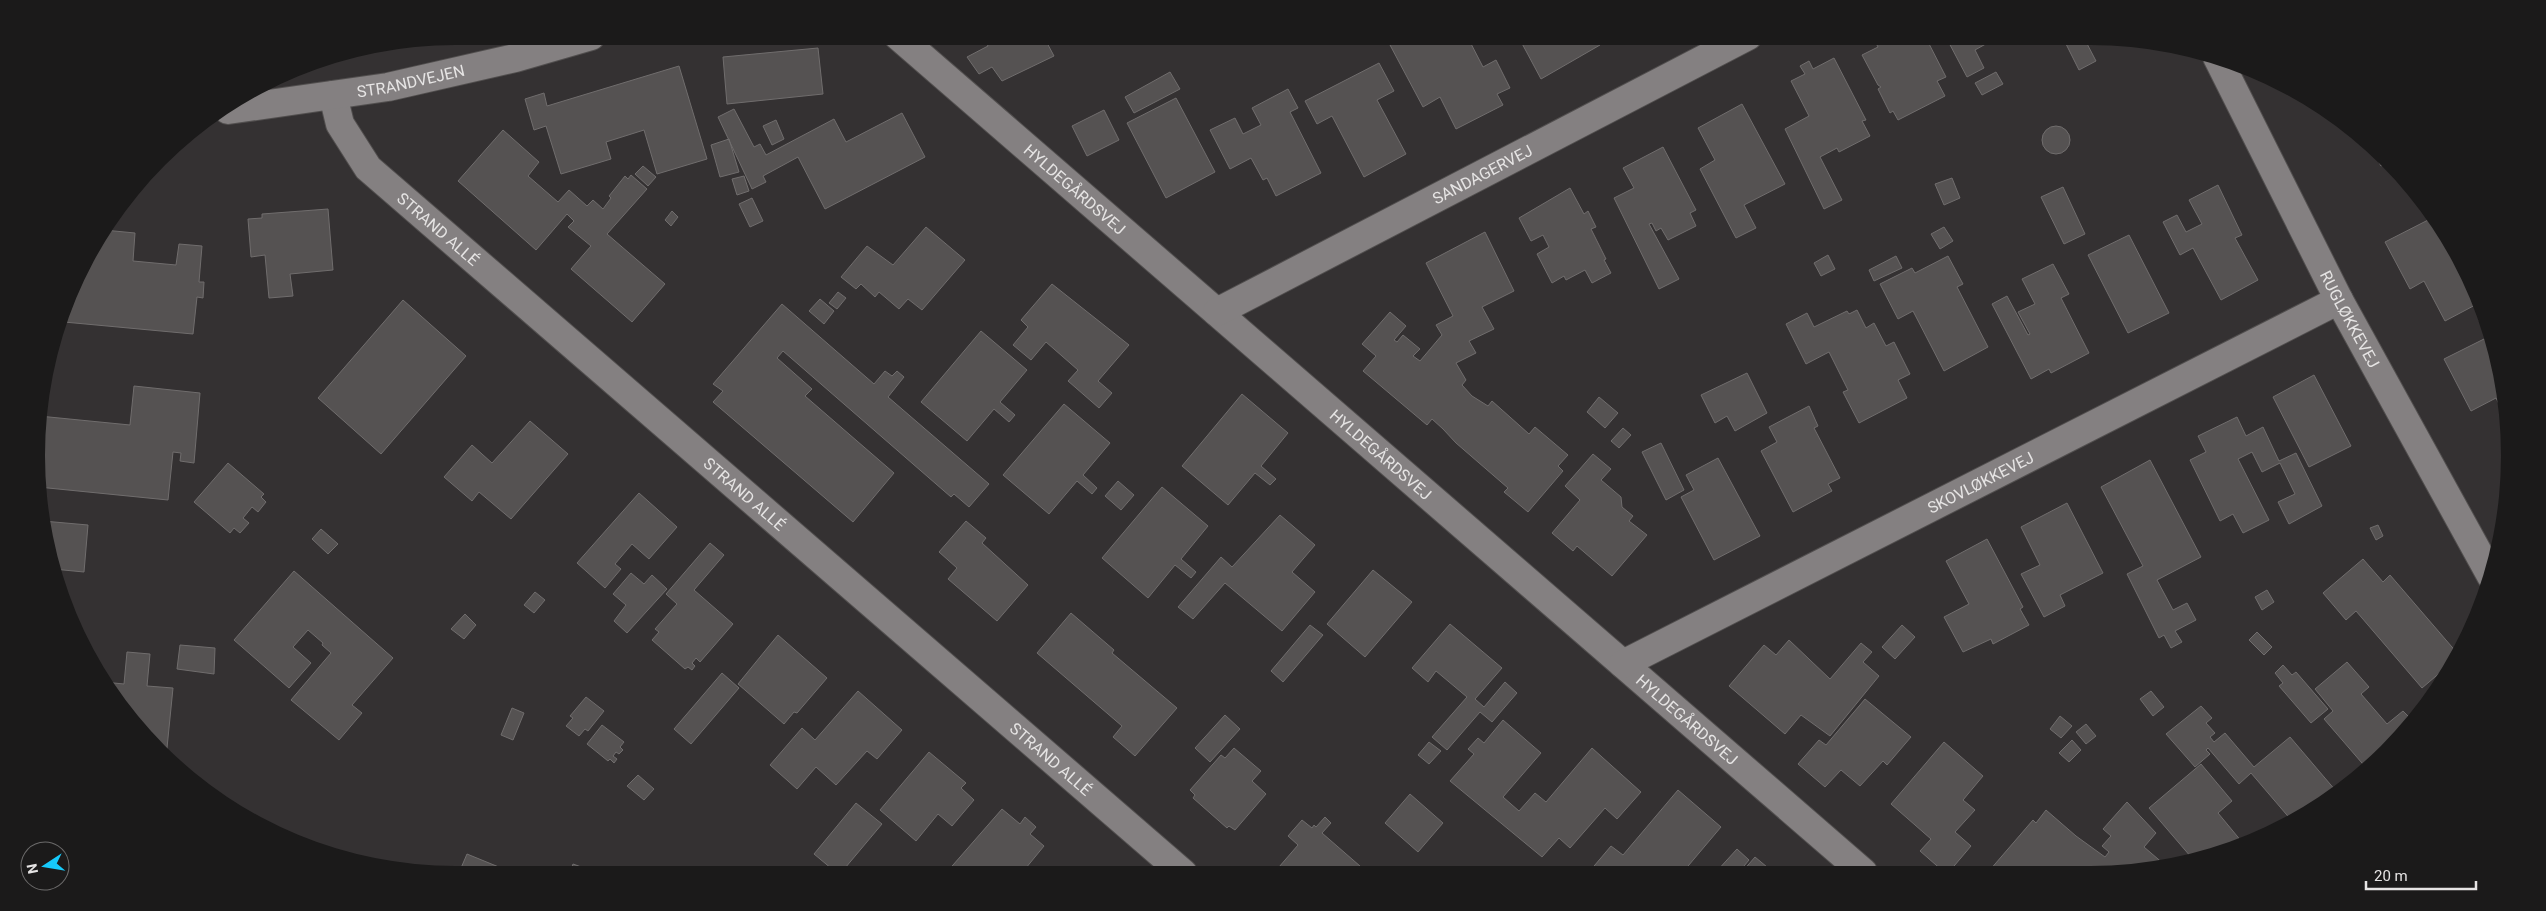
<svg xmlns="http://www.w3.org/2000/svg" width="2546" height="911" viewBox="0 0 2546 911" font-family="Roboto,sans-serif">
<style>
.building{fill:#555252;stroke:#706d6d}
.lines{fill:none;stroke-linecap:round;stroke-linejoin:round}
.street-casing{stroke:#514e4e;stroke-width:30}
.street{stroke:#848081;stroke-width:28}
.labels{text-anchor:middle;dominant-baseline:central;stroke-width:5;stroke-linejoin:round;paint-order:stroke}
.street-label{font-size:16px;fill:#e6e4e4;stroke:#1b1a1a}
</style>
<rect width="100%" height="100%" fill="#343132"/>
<!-- building -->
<path class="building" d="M983,36H1055L1046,41L1054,56L1002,81L992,67L979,74L967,57L988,46Z
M1407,36H1467L1483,67L1496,60L1510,88L1497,94L1503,105L1456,129L1440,97L1423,107L1390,45Z
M1518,36H1595L1600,45L1541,79Z
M1872,36H1925L1946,77L1937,81L1945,96L1898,120L1893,111L1890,113L1878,89L1881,87L1878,85L1862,55L1878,47Z
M1956,36H2000L1975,50L1984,68L1967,77L1948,41Z
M2062,36H2083L2096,61L2079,70Z
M818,48L823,94L727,104L723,57Z
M1834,58L1866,120L1862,121L1870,136L1839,152L1837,148L1820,157L1842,200L1824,209L1785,129L1809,116L1791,81L1805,74L1800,66L1809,61L1813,69Z
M1379,63L1394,91L1377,100L1406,154L1364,177L1332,116L1317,124L1305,101Z
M679,66L707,159L657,174L644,130L606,142L611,159L561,174L546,126L534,130L525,99L544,93L547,106Z
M1170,72L1180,89L1134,113L1125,97Z
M1996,72L2003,84L1982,95L1975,83Z
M1288,89L1298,108L1290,112L1321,173L1276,196L1267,178L1263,180L1251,158L1230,169L1210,130L1235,118L1243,134L1261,125L1252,108Z
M1176,98L1215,172L1166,198L1127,123Z
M1742,104L1785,184L1744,205L1756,228L1736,238L1700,169L1715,160L1698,128Z
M734,109L754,147L760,144L766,155L834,119L846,142L902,113L925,157L825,209L798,157L763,176L766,182L752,189L718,117Z
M1104,110L1119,140L1087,156L1072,126Z
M776,120L784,139L772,145L763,126Z
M2042 140a14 14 0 1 1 28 0a14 14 0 1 1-28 0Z
M503,130L539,162L528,176L558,202L569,190L587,206L593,200L603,209L611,198L609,196L625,176L628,179L631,175L647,189L607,234L665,284L632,322L571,269L591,246L568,227L574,221L567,214L536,250L458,181Z
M729,139L739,172L720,177L711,145Z
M1663,147L1696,210L1690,213L1696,226L1668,240L1661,228L1656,231L1652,223L1649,224L1679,279L1659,289L1614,198L1634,188L1623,168Z
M2371,147L2388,162L2381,166Z
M643,166L656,177L648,186L635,174Z
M744,176L749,191L737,195L732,179Z
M1952,178L1960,198L1944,205L1935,184Z
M2218,185L2242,235L2235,238L2258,280L2221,300L2193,248L2180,255L2163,222L2177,215L2186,232L2202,224L2189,200Z
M2063,187L2085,234L2064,244L2041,197Z
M1570,188L1584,214L1588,211L1596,227L1591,229L1606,259L1604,260L1611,273L1592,283L1585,270L1566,280L1564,276L1552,283L1537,254L1549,247L1543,235L1531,241L1519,218Z
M752,198L763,221L750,227L739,204Z
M328,209L333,270L290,274L293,296L269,298L265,255L251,257L248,219L262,218V214Z
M2427,209L2453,246L2479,303L2445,321L2424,281L2410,289L2385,242L2432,218Z
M672,211L678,217L671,226L665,220Z
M926,227L965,260L922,310L908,299L899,309L879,292L875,297L861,284L856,289L841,277L867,246L893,265Z
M1944,227L1953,241L1940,249L1931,234Z
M104,230L135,233L133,261L176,265L179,244L202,246L199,282H204L203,298L197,297L193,334L64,322L80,270Z
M1485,232L1514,291L1482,307L1494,329L1469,341L1476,353L1456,363L1466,380L1462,385L1472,396L1488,406L1492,401L1529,434L1535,427L1568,455L1558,466L1563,471L1528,512L1504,492L1508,488L1456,443L1443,429L1432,419L1427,425L1363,371L1376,356L1362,344L1390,312L1406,326L1394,340L1397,342L1403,335L1420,349L1413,356L1420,361L1442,335L1436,325L1453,316L1426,263Z
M2129,235L2169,313L2128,333L2088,255Z
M1828,255L1835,269L1821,276L1814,263Z
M1896,256L1902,268L1874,281L1869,270Z
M1948,256L1963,284L1957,287L1988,347L1944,371L1913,311L1898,319L1880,284L1912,268L1915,273Z
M2053,264L2069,294L2061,298L2089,353L2051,373L2049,369L2031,379L1992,304L2007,296L2028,335L2030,334L2018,312L2035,304L2022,279Z
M1052,284L1129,345L1098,381L1112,393L1099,408L1068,381L1078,370L1046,342L1031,360L1013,345L1028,327L1021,320Z
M838,292L846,298L837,309L829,303Z
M820,299L834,311L824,324L809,311Z
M403,300L466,356L381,454L318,398Z
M782,304L874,384L885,371L892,376L897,371L904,377L888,397L989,484L969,507L954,494L951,497L783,351L777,358L812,389L805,396L894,473L853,522L713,402L723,391L713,384Z
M1857,310L1866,328L1874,323L1886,346L1894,342L1910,374L1898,380L1907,398L1859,423L1843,392L1848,390L1829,352L1806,364L1786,324L1807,313L1814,327L1847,311L1849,314Z
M2485,316L2506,400L2507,420L2496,398L2471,411L2444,359L2488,337L2479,320Z
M981,331L1027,370L1000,402L1015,415L1009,422L994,409L967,441L921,402Z
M1747,373L1767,413L1735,431L1727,416L1715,423L1701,395Z
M2314,375L2351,446L2309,467L2273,397Z
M134,386L200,393L194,463L180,461L181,453L173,452L168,500L38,487L39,416L130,425Z
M1242,394L1288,433L1261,466L1276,479L1270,485L1255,473L1228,505L1182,466Z
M1599,397L1618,413L1605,428L1587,412Z
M1064,404L1110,443L1083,475L1097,488L1092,494L1077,481L1049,514L1003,475Z
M1809,406L1818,426L1814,428L1840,478L1828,484L1832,491L1793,512L1761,451L1777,442L1769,427Z
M2237,417L2246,436L2263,427L2279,461L2296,453L2322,506L2289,524L2278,502L2295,494L2280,463L2262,472L2252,452L2238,459L2269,520L2243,533L2233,514L2220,521L2190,460L2206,452L2198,436Z
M530,421L568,454L511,519L479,492L472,501L444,477L472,445L492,463Z
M1623,428L1631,435L1619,448L1611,441Z
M1661,443L1684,490L1666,500L1642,452Z
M1593,454L1611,469L1601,480L1621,497L1622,507L1633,516L1629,521L1647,535L1612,576L1577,546L1573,551L1552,533L1580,500L1565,486Z
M1718,458L1760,536L1714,560L1681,497L1694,490L1686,475Z
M2150,460L2201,557L2157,580L2173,610L2187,603L2196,620L2175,631L2182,642L2171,648L2164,635L2159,638L2127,574L2143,566L2101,487Z
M228,463L264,494L261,497L266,502L258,512L252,507L243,518L249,523L240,533L234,528L230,533L194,502Z
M1118,481L1134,495L1121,510L1105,496Z
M1162,487L1208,526L1181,559L1196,572L1191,578L1175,565L1148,598L1102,558Z
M639,493L677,527L649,559L632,544L615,564L621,569L605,588L577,563Z
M2067,503L2103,573L2060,595L2065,606L2044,617L2021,574L2040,565L2021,527Z
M1280,515L1315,545L1292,572L1315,592L1282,631L1225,583L1193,619L1178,607L1221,557L1232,567Z
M43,521L88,525L84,572L53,569Z
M966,521L986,538L982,543L1028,585L997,621L948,579L957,568L939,552Z
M2378,525L2383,536L2376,540L2370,528Z
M321,529L338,544L328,554L312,539Z
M1987,539L2023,607L2020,609L2029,625L1993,644L1991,639L1963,652L1944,617L1969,604L1946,561Z
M710,543L724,555L694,590L733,624L700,662L696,658L692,663L695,666L692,670L688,667L685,669L652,640L659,632L655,629L677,604L666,594Z
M2363,559L2383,582L2390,575L2458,654L2456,659L2422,688L2356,611L2346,620L2323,593Z
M1373,570L1412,602L1365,657L1327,624Z
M294,571L393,658L352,705L362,713L339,740L291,700L331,653L322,645L323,643L308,630L293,647L311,663L289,688L234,640Z
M631,573L644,584L652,575L667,589L627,633L614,621L626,605L613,594Z
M2267,590L2274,602L2262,610L2255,597Z
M535,592L545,600L534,613L524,605Z
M1071,613L1114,650L1112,653L1177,708L1135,756L1113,737L1122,726L1037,653Z
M465,614L476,625L464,639L451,629Z
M1450,624L1502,668L1475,699L1484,707L1505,682L1517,693L1492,722L1480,712L1447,750L1432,737L1467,697L1436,671L1428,682L1412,668Z
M1310,625L1323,635L1283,682L1271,671Z
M1902,625L1915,637L1895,659L1882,647Z
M2257,632L2272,647L2264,655L2249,640Z
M778,635L827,678L797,713L794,712L784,724L738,684Z
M1789,640L1830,679L1861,643L1872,652L1863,662L1879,676L1830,736L1801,715L1785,734L1729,686L1764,645L1776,655Z
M180,645L215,648L214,674L177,669Z
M127,652L150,654L147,686L173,688L166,758L107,689L104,682L124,684Z
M2347,662L2369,687L2361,694L2387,724L2403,711L2410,718L2368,770L2324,719L2333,711L2315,689Z
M2283,665L2292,675L2296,672L2328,709L2311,723L2279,686L2283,683L2275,673Z
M722,673L739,688L691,744L674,729Z
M858,691L902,730L877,759L867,751L836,785L816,767L797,789L770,765L802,728L815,740Z
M2151,691L2164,707L2153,716L2140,699Z
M586,697L604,711L588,731L585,729L579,736L566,726L573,718L570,716Z
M1865,699L1911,737L1887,765L1883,761L1860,786L1841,770L1825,787L1798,764L1819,740L1826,745Z
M2201,706L2212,718L2206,723L2215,733L2210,737L2214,742L2225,733L2254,767L2290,737L2336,791L2292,821L2251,773L2239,784L2208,748L2206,750L2210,754L2195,767L2166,734Z
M512,708L524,713L513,740L501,735Z
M1225,715L1240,729L1210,762L1195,748Z
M2060,716L2072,726L2061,738L2050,729Z
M1503,720L1541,753L1503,797L1519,811L1535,793L1546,802L1592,748L1641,792L1617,819L1605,808L1570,848L1559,838L1542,857L1450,781L1474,754L1468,749L1478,738L1484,743Z
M2086,724L2096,736L2086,744L2076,732Z
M602,725L624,742L620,747L623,750L619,754L616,752L613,756L617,759L614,763L610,759L608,761L587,744Z
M2072,740L2081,750L2069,762L2059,753Z
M1429,742L1441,751L1429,764L1418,755Z
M1944,742L1983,776L1963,800L1975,810L1955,832L1971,846L1949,872H1944L1920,851L1931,839L1891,804Z
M1234,748L1261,771L1252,781L1266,794L1235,830L1229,826L1227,828L1193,798L1195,795L1190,790L1221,755L1225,758Z
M929,752L966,783L961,788L974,800L952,826L938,814L916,841L880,810Z
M2201,764L2232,801L2218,813L2242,842L2191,857L2149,808Z
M638,775L654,789L644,800L627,786Z
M1678,790L1721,827L1683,872H1589L1611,846L1623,855Z
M1410,794L1443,823L1418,852L1385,823Z
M2127,802L2156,833L2144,847L2165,865L2146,871H2103L2099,867L2095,871H1989L2033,820L2036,823L2046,810L2076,836L2105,857L2109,852L2102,846L2111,836L2103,829Z
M856,803L882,824L840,874H838L814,854Z
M1002,809L1020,824L1025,817L1036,827L1030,834L1044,846L1021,874L946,873Z
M1325,817L1331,823L1322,833L1368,873H1285L1279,867L1298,845L1288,836L1302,820L1312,828L1314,825L1316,827Z
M1737,849L1749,860L1739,872H1716Z
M467,854L511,872L509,875H458Z
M1755,857L1773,872H1742Z
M573,864L595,872L594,874L569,875Z"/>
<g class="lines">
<!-- street casing -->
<g class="street-casing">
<g id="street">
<path id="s1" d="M898,36L1863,872"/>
<path id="s2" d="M2217,57L2339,300L2491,576"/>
<path id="s3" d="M333,95L340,124L368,168L1183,873"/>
<path id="s4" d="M228,110L388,87L515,58L591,36"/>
<path id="s5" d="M1217,312L1748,36"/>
<path id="s6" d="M1623,664L2339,300"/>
</g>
</g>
<!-- street -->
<use href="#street" class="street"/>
</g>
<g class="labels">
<!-- street labels -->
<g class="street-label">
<text stroke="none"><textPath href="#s4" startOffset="185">STRANDVEJEN</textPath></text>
<text stroke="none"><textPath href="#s5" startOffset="299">SANDAGERVEJ</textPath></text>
<text stroke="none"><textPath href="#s1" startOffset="234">HYLDEGÅRDSVEJ</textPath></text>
<text stroke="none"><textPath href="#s3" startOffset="175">STRAND ALLÉ</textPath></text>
<text stroke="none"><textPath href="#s2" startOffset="294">RUGLØKKEVEJ</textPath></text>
<text stroke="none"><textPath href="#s1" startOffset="639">HYLDEGÅRDSVEJ</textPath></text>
<text stroke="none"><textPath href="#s6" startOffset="401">SKOVLØKKEVEJ</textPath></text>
<text stroke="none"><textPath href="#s3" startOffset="580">STRAND ALLÉ</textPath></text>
<text stroke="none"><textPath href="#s1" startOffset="1044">HYLDEGÅRDSVEJ</textPath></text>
<text stroke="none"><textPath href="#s3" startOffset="985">STRAND ALLÉ</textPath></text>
</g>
</g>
<!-- crop -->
<path d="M0 0H2546V911H0ZM455 45H2091A410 410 0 0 1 2501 455V456A410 410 0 0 1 2091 866H455A410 410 0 0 1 45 456V455A410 410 0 0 1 455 45Z" fill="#1b1a1a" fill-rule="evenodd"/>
<!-- north arrow -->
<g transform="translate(45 866) rotate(258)"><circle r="24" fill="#1b1a1a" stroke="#6c6b6b"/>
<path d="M0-4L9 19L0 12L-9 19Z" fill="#16cafb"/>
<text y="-8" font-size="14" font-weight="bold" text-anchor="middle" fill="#e6e4e4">N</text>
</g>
<!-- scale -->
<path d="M2366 881v8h110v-8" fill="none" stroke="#e6e4e4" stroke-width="2.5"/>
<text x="2374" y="881" font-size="15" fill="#e6e4e4" stroke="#1b1a1a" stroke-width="4" paint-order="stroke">20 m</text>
</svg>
